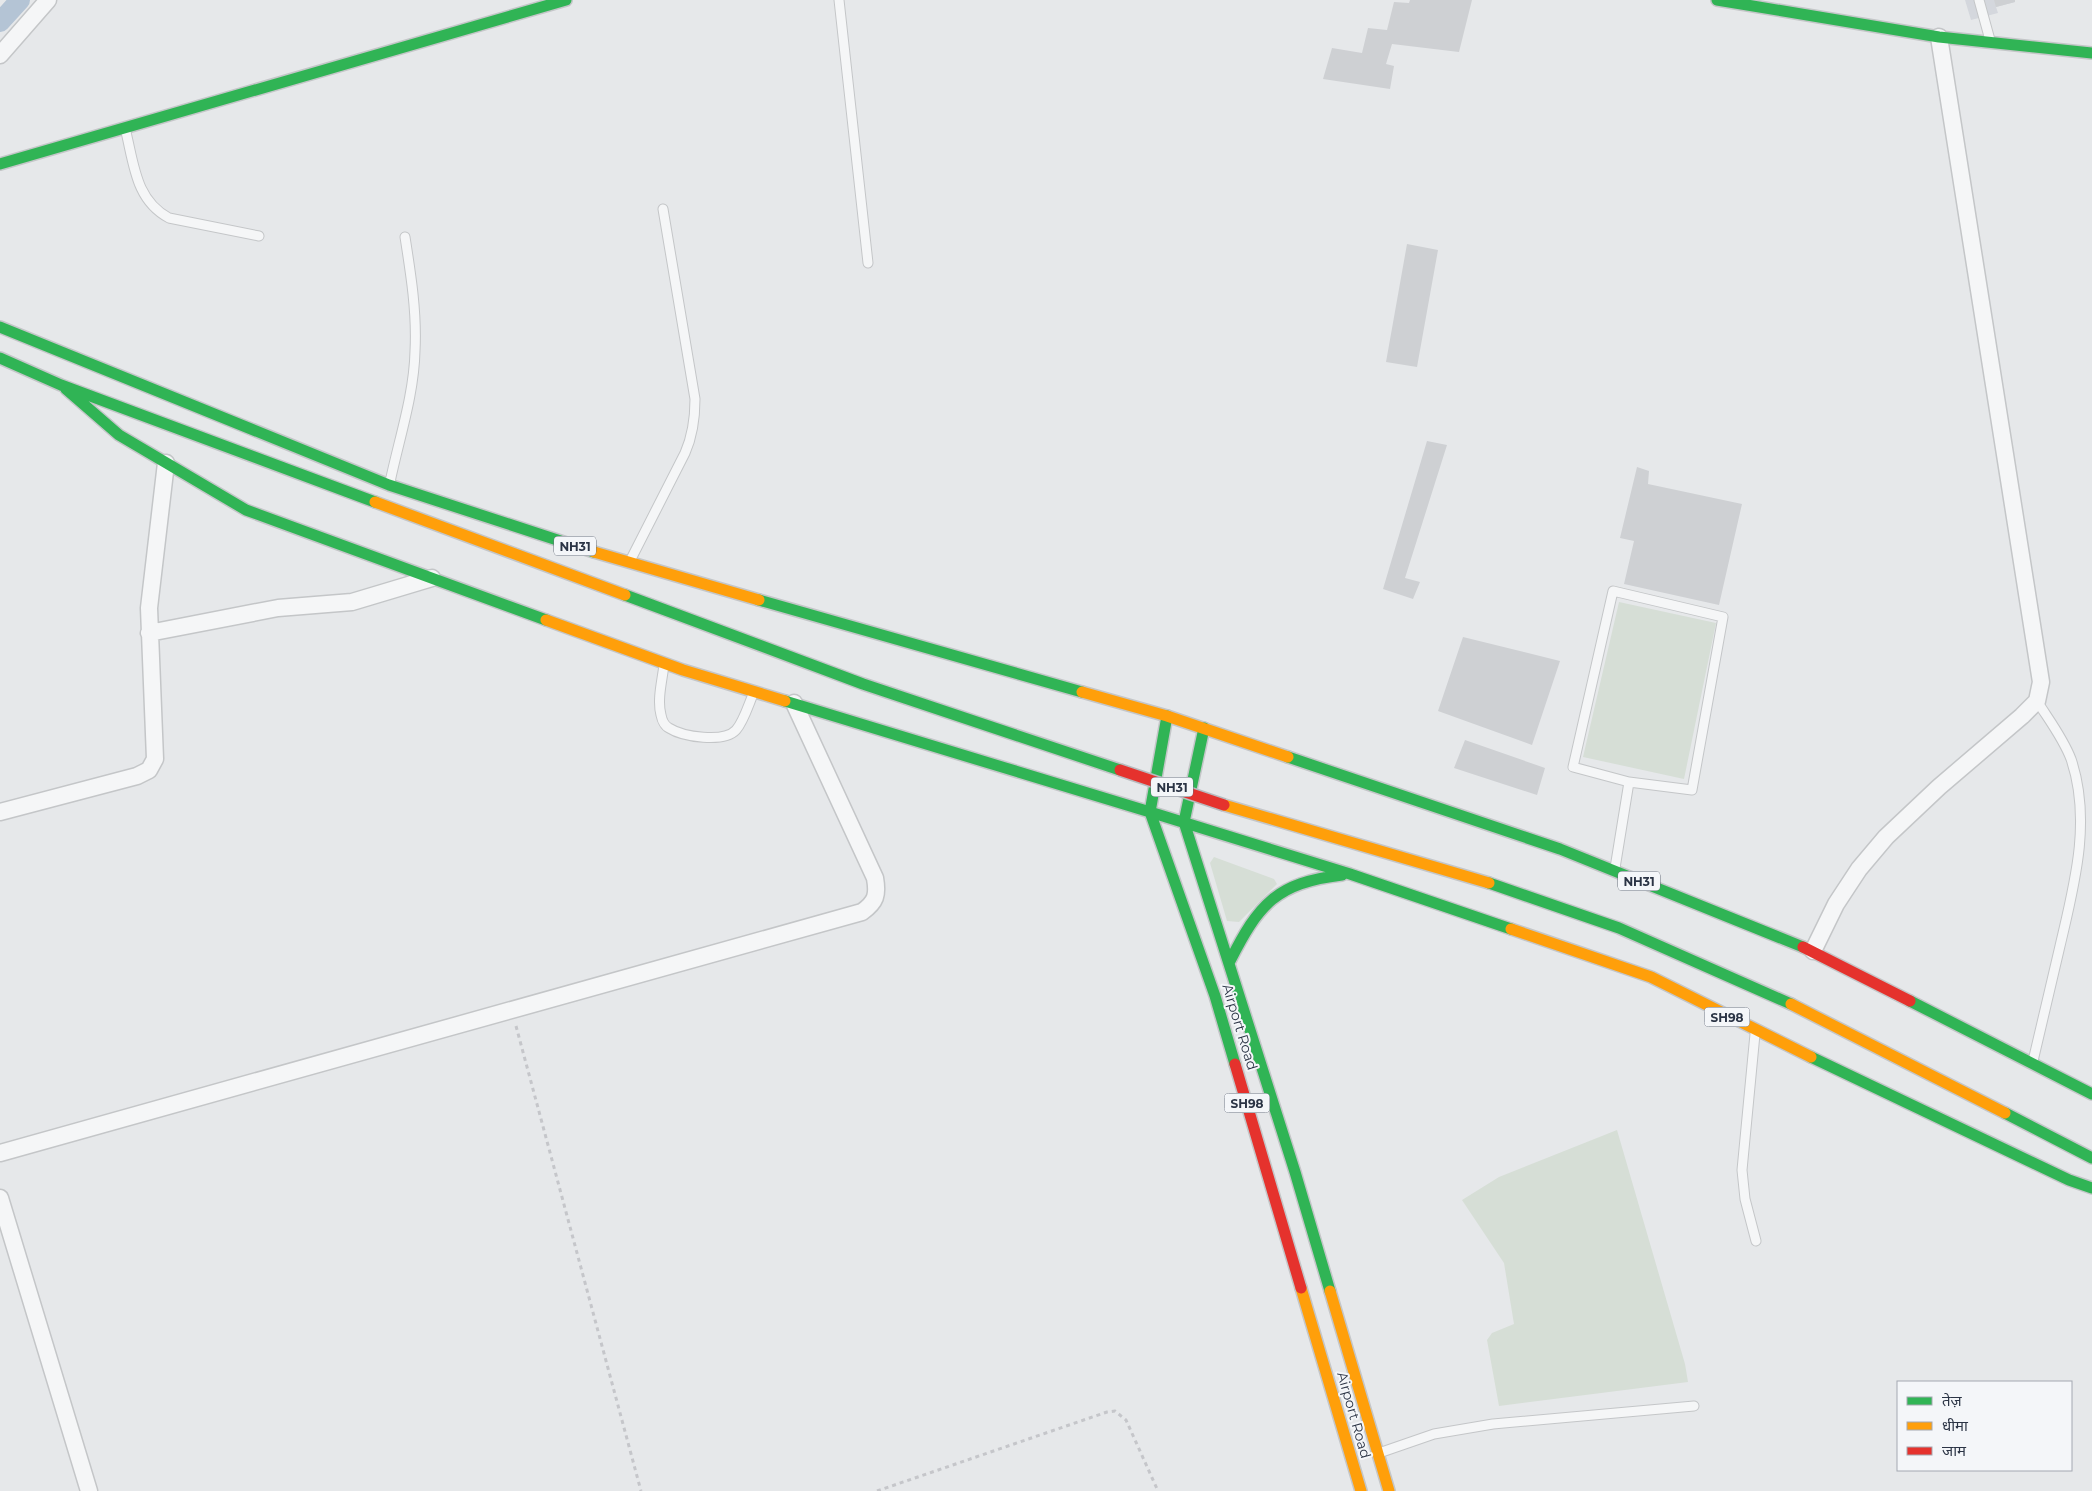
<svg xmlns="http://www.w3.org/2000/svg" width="2092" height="1491" viewBox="0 0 2092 1491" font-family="Montserrat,'Noto Sans Devanagari',sans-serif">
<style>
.built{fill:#d4d7dd}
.green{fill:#d6ded6}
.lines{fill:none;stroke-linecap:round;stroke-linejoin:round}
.canal{stroke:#b4c4d5;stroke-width:20}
.building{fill:#ced0d3}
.lane-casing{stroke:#c4c6c8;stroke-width:11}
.street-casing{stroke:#c4c6c8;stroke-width:19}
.fast-casing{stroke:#c4c6c8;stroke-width:14}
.slow-casing{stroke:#c4c6c8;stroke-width:14}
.jam-casing{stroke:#c4c6c8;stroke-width:14}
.path{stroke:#c5c6ca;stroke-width:3;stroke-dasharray:4 4;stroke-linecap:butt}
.lane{stroke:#f5f6f7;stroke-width:9}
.street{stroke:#f5f6f7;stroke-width:16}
.fast{stroke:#30b455;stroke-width:11}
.slow{stroke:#ff9f0a;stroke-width:11}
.jam{stroke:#e5322d;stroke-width:11}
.jam-bridge-casing{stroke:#b8bbbf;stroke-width:14;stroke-linecap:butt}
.jam-bridge{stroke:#e5322d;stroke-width:11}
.labels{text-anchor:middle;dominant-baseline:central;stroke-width:4;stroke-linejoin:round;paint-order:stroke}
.shield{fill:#f4f6f9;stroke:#676e7b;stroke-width:1}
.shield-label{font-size:12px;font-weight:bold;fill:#2b3445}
.street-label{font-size:14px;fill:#2b3445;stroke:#f4f6f9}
</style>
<rect width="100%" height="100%" fill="#e6e8ea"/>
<!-- built -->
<path class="built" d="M1965,0H2015V2L1996,7L1998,13L1971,20Z"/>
<!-- green -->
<path class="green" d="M1619,602L1716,623L1684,779L1583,757Z
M1214,857L1274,879L1277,884L1239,922L1227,921L1210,863Z
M1617,1130L1685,1364L1688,1382L1499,1406L1487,1340L1492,1333L1514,1324L1504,1263L1462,1200L1499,1177Z"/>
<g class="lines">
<!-- canal -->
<path class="canal" d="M0,22L20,0"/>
</g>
<!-- building -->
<path class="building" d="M1410,0H1472L1459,52L1392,44L1386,64L1394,66L1390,89L1323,79L1332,48L1362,53L1368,28L1387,30L1394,2L1409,3Z
M1994,0H2015V2L1996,7Z
M1407,244L1438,250L1417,367L1386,362Z
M1427,441L1447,445L1405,578L1420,582L1413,599L1383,589Z
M1637,467L1649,471L1648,484L1742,504L1719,605L1624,584L1634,541L1620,538Z
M1463,637L1560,661L1532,745L1438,711Z
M1465,740L1545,768L1537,795L1454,768Z"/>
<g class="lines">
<!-- lane casing -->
<g class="lane-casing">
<path id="lane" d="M839,0L868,263
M1979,0L1990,40
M125,128C134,163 135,200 169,218L259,236
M390,482C399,439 414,395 415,351C417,313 411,275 405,237
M630,561L685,453C693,435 695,419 695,399L663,209
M664,665C662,681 657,700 661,715C662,720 665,726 669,728C683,737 724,743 736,730C744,721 749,703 754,692
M1615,868L1629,782L1573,767L1613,591L1723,617L1692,790L1629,782
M1755,1034L1742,1170L1745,1199L1756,1241
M2033,1061C2042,1023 2051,984 2060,946C2074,886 2092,821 2071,759C2063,738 2049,720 2037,701
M1379,1453L1434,1434L1493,1424L1694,1406"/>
</g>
<!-- street casing -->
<g class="street-casing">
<path id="street" d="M0,55L48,0
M149,633L278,608L352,602L432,578
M0,812L137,776L149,770L155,759L149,608L166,463
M1813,951L1836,904L1859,869L1886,837L1939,787L2022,716L2037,701L2041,682L1939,37
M0,1153L862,912C876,902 878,895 875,878L794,703
M0,1198L89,1491"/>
</g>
<!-- fast casing -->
<g class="fast-casing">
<path id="fast" d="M1717,0L1939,37L2092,53
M0,164L566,0
M0,327L389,485L594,552
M0,358L61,385L375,502
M66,389L119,435L246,510L546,620
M625,595L863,684L1120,770
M759,600L1082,692
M785,701L1150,812
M1167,716L1150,812L1215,996L1235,1064
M1204,728L1184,822L1295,1172L1330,1291
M1288,757L1560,849L1803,947
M1150,812L1350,874L1511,929
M1489,883L1619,928L1791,1004
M1230,961C1259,904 1276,883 1342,875
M1910,1001L2092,1094
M1811,1057L2069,1180L2092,1188
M2005,1113L2092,1158"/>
</g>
<!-- slow casing -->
<g class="slow-casing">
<path id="slow" d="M375,502L625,595
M594,552L759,600
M546,620L683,670L785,701
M1082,692L1167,716L1288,757
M1224,805L1489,883
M1511,929L1651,977L1811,1057
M1791,1004L2005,1113
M1301,1288L1361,1491
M1330,1291L1389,1491"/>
</g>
<!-- jam casing -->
<g class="jam-casing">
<path id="jam" d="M1803,947L1910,1001
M1235,1064L1301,1288"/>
</g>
<!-- path -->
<path class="path" d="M516,1026L641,1491
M877,1491L1107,1412L1115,1411L1126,1420L1158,1491"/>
<!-- lane -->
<use href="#lane" class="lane"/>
<!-- street -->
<use href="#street" class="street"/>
<!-- fast -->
<use href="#fast" class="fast"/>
<!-- slow -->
<use href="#slow" class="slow"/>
<!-- jam -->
<use href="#jam" class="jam"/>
<!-- jam-bridge casing -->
<g class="jam-bridge-casing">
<path id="jam-bridge" d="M1120,770L1224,805"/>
</g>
<!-- jam-bridge -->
<use href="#jam-bridge" class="jam-bridge"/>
</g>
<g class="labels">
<!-- shield labels -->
<g class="shield">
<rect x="554" y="536.5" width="42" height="19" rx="4"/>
<rect x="1151" y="777.5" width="42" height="19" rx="4"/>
<rect x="1618" y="871.5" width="42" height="19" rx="4"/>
<rect x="1704.5" y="1007.5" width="45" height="19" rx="4"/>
<rect x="1224.5" y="1093.5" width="45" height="19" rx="4"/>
</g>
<g class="shield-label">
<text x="575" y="546">NH31</text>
<text x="1172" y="787">NH31</text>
<text x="1639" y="881">NH31</text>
<text x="1727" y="1017">SH98</text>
<text x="1247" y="1103">SH98</text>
</g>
<!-- street labels -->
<g class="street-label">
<text transform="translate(1240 1027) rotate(73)">Airport Road</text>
<text transform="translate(1354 1415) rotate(74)">Airport Road</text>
</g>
</g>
<!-- legend -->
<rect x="1897" y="1381" width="175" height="90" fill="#f4f6f9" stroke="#a4a8b1"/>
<rect x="1907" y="1397" width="25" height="8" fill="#30b455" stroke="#a4a8b1"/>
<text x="1942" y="1406" font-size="15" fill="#2b3445">तेज़</text>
<rect x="1907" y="1422" width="25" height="8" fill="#ff9f0a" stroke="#a4a8b1"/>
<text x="1942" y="1431" font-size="15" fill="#2b3445">धीमा</text>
<rect x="1907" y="1447" width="25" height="8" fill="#e5322d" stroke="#a4a8b1"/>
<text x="1942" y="1456" font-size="15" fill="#2b3445">जाम</text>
</svg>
